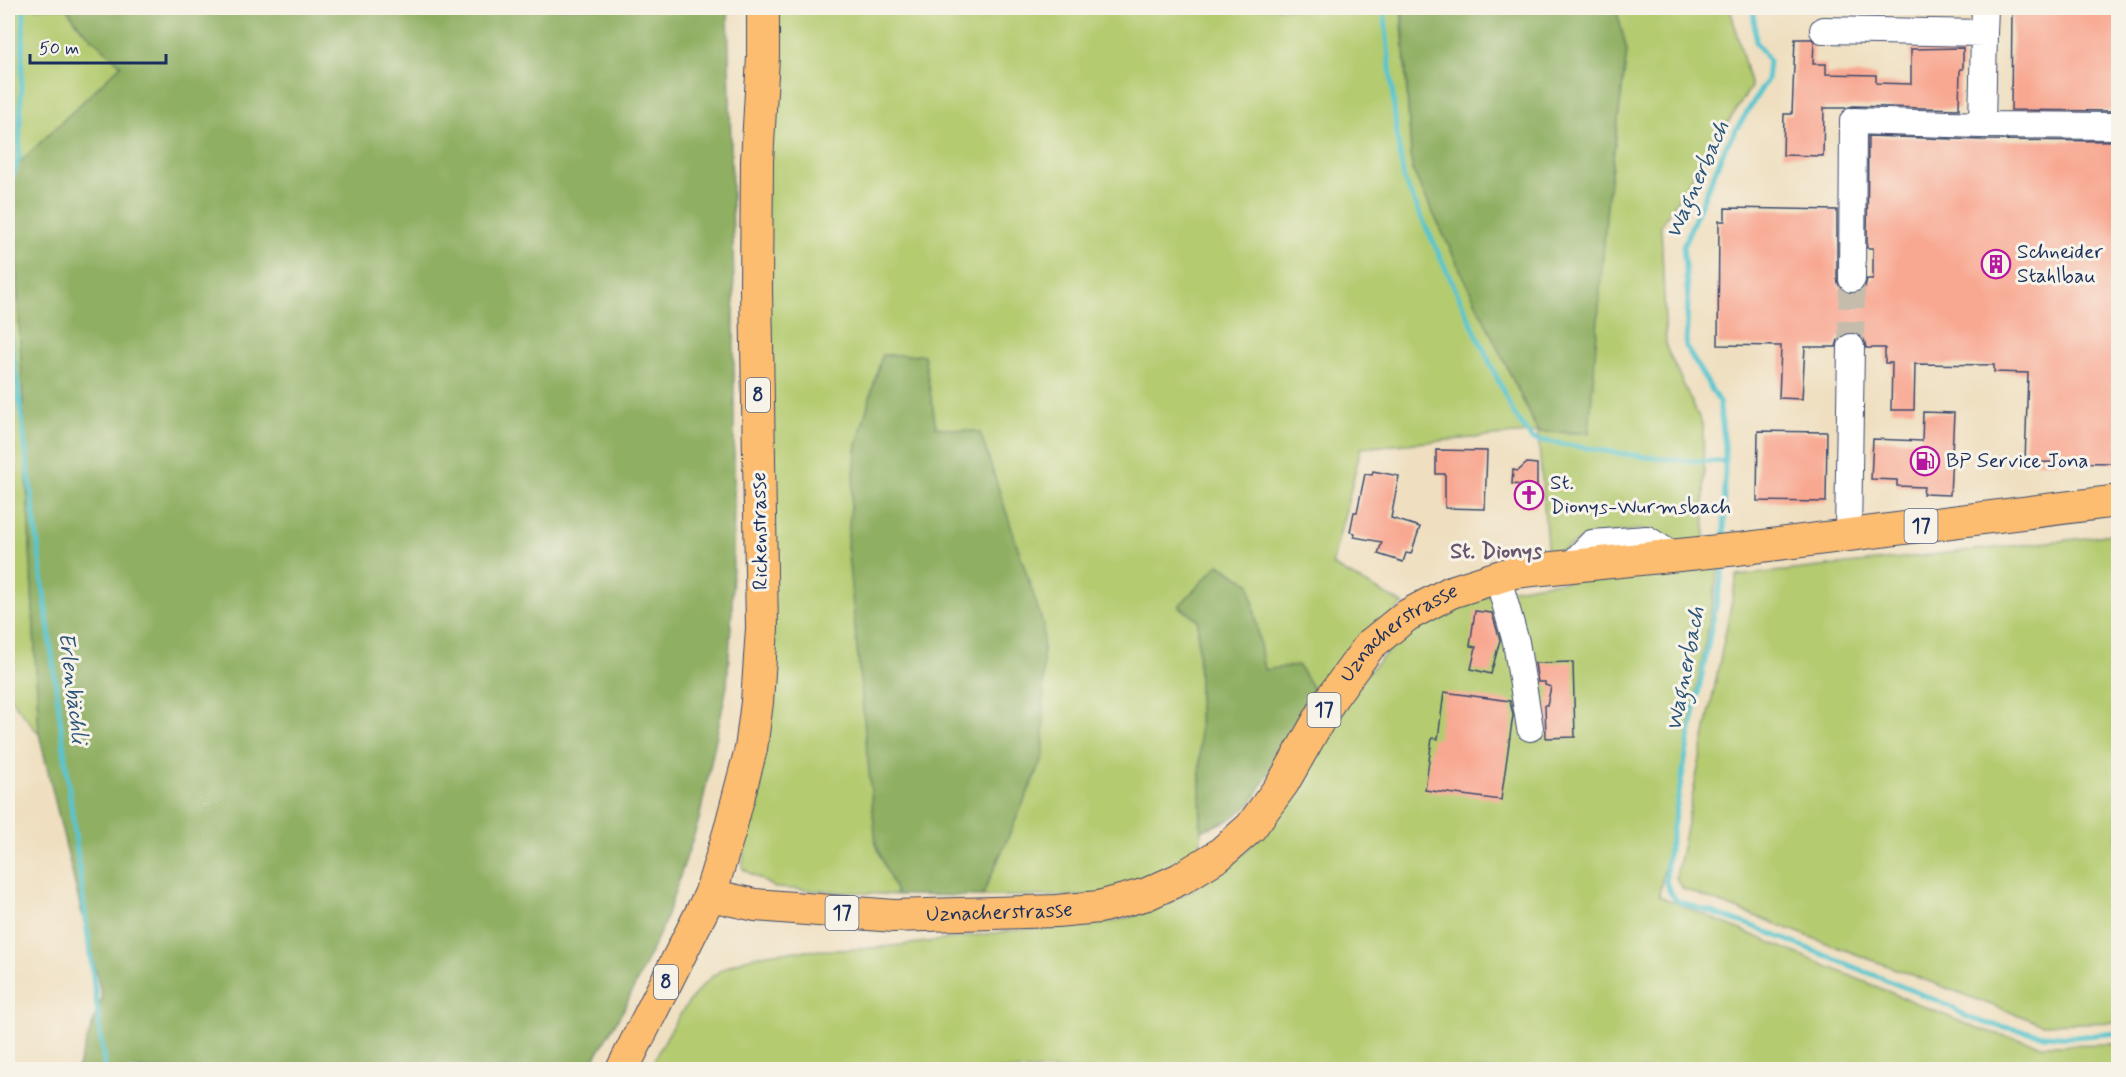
<svg xmlns="http://www.w3.org/2000/svg" width="2126" height="1077" viewBox="0 0 2126 1077" font-family="Mynerve,sans-serif">
<style>
.green{fill:#b4cb70;stroke:#687d67;stroke-width:1.5}
.forest{fill:#8faf62;stroke:#556f60;stroke-width:1.5}
.lines{fill:none;stroke-linecap:round;stroke-linejoin:round}
.stream{stroke:#58c5ce;stroke-width:5}
.building{fill:#f8a791}
.minor-tunnel{stroke:#c5bcac;stroke-width:26;stroke-dasharray:26 13;stroke-linecap:butt}
.minor-casing{stroke:#3b496d;stroke-width:28}
.major-casing{stroke:#3b496d;stroke-width:34}
.minor{stroke:#fff;stroke-width:26}
.major{stroke:#fcbd6f;stroke-width:32}
.labels{text-anchor:middle;dominant-baseline:central;stroke-width:6;stroke-linejoin:round;paint-order:stroke}
.shield{fill:#f7f3e8;stroke:#5d6a87;stroke-width:1.5}
.shield-label{font-size:20px;font-weight:bold;fill:#1b2f5e}
.poi-label{font-size:21px;fill:#1b2f5e;stroke:#f7f3e8;text-anchor:start}
.street-label{font-size:21px;fill:#1b2f5e;stroke:#f7f3e8}
.water-label{font-size:22px;font-style:italic;fill:#2a547a;stroke:#f7f3e8}
.neighbourhood-label{font-size:22px;font-weight:bold;fill:#685970;stroke:#f7f3e8}
</style>
<rect width="100%" height="100%" fill="#f7f3e8"/>
<filter id="ink" filterUnits="userSpaceOnUse"><feTurbulence type="fractalNoise" baseFrequency=".0167" numOctaves="2"/><feDisplacementMap in="SourceGraphic" scale="12" xChannelSelector="R" yChannelSelector="G"/><feConvolveMatrix kernelMatrix="1 2 1 2 8 2 1 2 1" color-interpolation-filters="sRGB"/></filter>
<filter id="wash" filterUnits="userSpaceOnUse"><feTurbulence type="fractalNoise" baseFrequency=".008" numOctaves="4" result="noise"/><feDisplacementMap in="SourceGraphic" scale="24" xChannelSelector="R" yChannelSelector="G"/><feGaussianBlur stdDeviation="1.35" result="paint"/><feColorMatrix in="noise" values="0 0 0 0 0 0 0 0 0 0 0 0 0 0 0 0 0 1.4 0 .05"/><feComposite in="paint" operator="in"/></filter>
<g filter="url(#wash)">
<rect width="100%" height="100%" fill="#efdfc0"/>
<!-- green -->
<path class="green" d="M8,8H66L82,29L121,65L12,170L39,734L8,695Z
M771,8H1401L1412,169L1538,432L1588,433L1607,204L1627,51L1616,8H1732L1731,12L1751,87L1661,225L1666,347L1703,426L1705,540L1688,545L1642,529L1588,537L1548,557L1538,432L1361,448L1332,565L1403,604L1315,692L1298,665L1264,671L1250,584L1179,607L1198,620L1201,851L1105,896H982L1044,756L876,844L897,895L775,888L743,869Z
M2118,533V1022L2042,1024L1683,889L1676,877L1737,576L2086,538Z
M1719,567L1659,896L1978,1029L2042,1045L2118,1044V1070H649C666,1037 691,988 723,969C762,946 814,952 857,949C908,946 959,937 1010,931C1043,927 1076,928 1109,922C1162,913 1208,883 1248,850L1367,673L1392,648L1419,626L1447,609L1501,591L1551,583Z"/>
<!-- forest -->
<path class="forest" d="M66,8H728L734,288V499L732,610L727,686L699,820L664,924L624,1009L588,1069H77L102,997L39,734L12,170L121,65L82,29Z
M1402,8H1616L1627,51L1607,204L1589,433L1538,432L1412,169Z
M882,355H924L936,427L980,432L1043,624L1044,756L982,896L897,895L876,844L847,545L857,444Z
M1219,564L1250,584L1264,670L1298,665L1315,692L1251,804L1229,820L1201,831L1198,620L1179,606Z"/>
<g class="lines">
<!-- stream -->
<path class="stream" d="M1384,8L1397,137L1404,180L1514,414L1532,439C1596,449 1660,463 1725,461
M8,192L19,157L24,8
M8,311L105,1070
M1724,541L1725,446L1719,402L1686,347L1688,299L1683,246L1726,146L1767,80L1769,61L1756,42L1753,8
M1723,560L1722,575L1686,754L1667,861L1666,882L1670,892L1677,901L1747,924L1948,1005L1967,1017L1985,1023L2043,1035L2074,1037L2118,1033"/>
</g>
<g id="blocks">
<!-- building -->
<path class="building" d="M2012,8H2118V111L2011,110Z
M1795,39H1812L1814,41L1813,64H1826V74L1876,75V83L1911,84V49L1963,48V69H1960L1959,109L1853,106L1846,108H1824L1823,156L1783,155L1784,114H1792Z
M1868,136L1982,140L2118,141V463L2025,462L2028,373L1994,372V365L1915,364L1914,410H1891L1892,363H1885V348H1866L1864,339L1858,334L1851,332L1843,334L1838,340L1836,347H1805L1802,399L1779,398L1781,346L1718,345L1719,221H1725V208L1837,210V279L1839,286L1844,292L1852,294L1860,292L1865,287L1867,279H1873V248H1867Z
M1923,412L1954,413L1950,495L1923,494L1924,487L1897,486V480L1871,479L1873,439L1922,441Z
M1758,431L1827,432L1826,502L1757,501Z
M1436,450L1487,451L1485,509L1445,508V474H1436Z
M1527,463L1537,464V507L1520,506L1522,485L1512,484L1513,470L1518,471Z
M1373,471L1399,476L1391,518L1420,527L1411,554L1406,553L1403,562L1378,554L1382,542L1354,537L1355,533L1350,532L1354,512H1357L1365,474L1372,475Z
M1475,611L1492,613L1500,640L1491,674L1471,669L1476,647L1470,646Z
M1573,662L1575,737L1546,738L1545,705H1547L1551,687L1545,685V682H1538L1535,663Z
M1444,692L1510,701L1513,715L1501,800L1425,790L1432,738L1438,739Z"/>
</g>
</g>
<g filter="url(#ink)">
<use href="#blocks" fill-opacity="0" stroke="#3b496d" stroke-width="1.5"/>
<g class="lines">
<!-- minor-tunnel -->
<path class="minor-tunnel" d="M1851,347L1852,279"/>
<!-- minor casing -->
<g class="minor-casing">
<path id="minor" d="M1823,30L1984,33L1982,125
M1984,33L1985,8
M1852,279L1853,121L1982,125L2118,126
M1848,534L1851,347
M1570,566L1592,543L1647,539L1674,556
M1498,578L1516,642L1530,728"/>
</g>
<!-- major casing -->
<g class="major-casing">
<g id="major">
<path id="s1" d="M710,895L755,905L894,916L1056,911L1099,907L1147,894L1180,879L1219,855L1251,827L1283,783L1332,697L1370,645L1406,616L1451,592L1514,572L1738,549L2118,501"/>
<path d="M622,1070L710,895L729,833L751,749L757,702L762,628L756,289L757,161L763,57V8"/>
</g>
</g>
<!-- minor -->
<use href="#minor" class="minor"/>
<!-- major -->
<use href="#major" class="major"/>
</g>
</g>
<!-- icons -->
<defs>
<g id="building-ring" transform="scale(1.5)"><circle r="9.5" fill="#f7f3e8" stroke="#b5179e" stroke-width="1.5"/><path d="M-4-6H4V6H1V3H-1V6H-4ZM-2.5-4.3h1.7v1.8h-1.7ZM.8-4.3h1.7v1.8H.8ZM-2.5-1h1.7V.8h-1.7ZM.8-1h1.7V.8H.8Z" fill="#b5179e"/></g>
<g id="fuel-ring" transform="scale(1.5)"><circle r="9.5" fill="#f7f3e8" stroke="#b5179e" stroke-width="1.5"/><path d="M-5.5-6h7V0h2V4h1.3V-2.5L3-4.5l.8-.8L6-3V5H2.5V1h-1V6h-7ZM-4.2-4.7v3.2H.2V-4.7Z" fill="#b5179e"/></g>
<g id="church-ring" transform="scale(1.5)"><circle r="9.5" fill="#f7f3e8" stroke="#b5179e" stroke-width="1.5"/><path d="M-1.2-6h2.4v3.5h3.3v2.4h-3.3V6h-2.4V-.1h-3.3v-2.4h3.3Z" fill="#b5179e"/></g>
</defs>
<g fill-rule="evenodd">
<use href="#building-ring" x="1996" y="264"/>
<use href="#fuel-ring" x="1925" y="461"/>
<use href="#church-ring" x="1529" y="495"/>
</g>
<g class="labels">
<!-- shield labels -->
<g class="shield">
<rect x="746" y="378" width="24" height="34" rx="4.5"/>
<rect x="1904.5" y="509" width="33" height="34" rx="4.5"/>
<rect x="1307.5" y="693" width="33" height="34" rx="4.5"/>
<rect x="825.5" y="896" width="33" height="34" rx="4.5"/>
<rect x="654" y="965" width="24" height="34" rx="4.5"/>
</g>
<g class="shield-label">
<text x="758" y="395">8</text>
<text x="1921" y="526">17</text>
<text x="1324" y="710">17</text>
<text x="842" y="913">17</text>
<text x="666" y="982">8</text>
</g>
<!-- poi labels -->
<g class="poi-label">
<text x="2017" y="252">Schneider<tspan x="2017" dy="24">Stahlbau</tspan></text>
<text x="1946" y="461">BP Service Jona</text>
<text x="1550" y="483">St.<tspan x="1550" dy="24">Dionys-Wurmsbach</tspan></text>
</g>
<!-- street labels -->
<g class="street-label">
<text transform="translate(760 531) rotate(-91)">Rickenstrasse</text>
<text stroke="none"><textPath href="#s1" startOffset="813">Uznacherstrasse</textPath></text>
<text stroke="none"><textPath href="#s1" startOffset="291">Uznacherstrasse</textPath></text>
</g>
<!-- water labels -->
<g class="water-label">
<text transform="translate(1698 180) rotate(-66)">Wagnerbach</text>
<text transform="translate(1686 669) rotate(-79)">Wagnerbach</text>
<text transform="translate(72 688) rotate(83)">Erlenbächli</text>
</g>
<!-- neighbourhood labels -->
<g class="neighbourhood-label">
<text x="1496" y="552">St. Dionys</text>
</g>
</g>
<!-- margin -->
<rect width="2126" height="1077" fill="none" stroke="#f7f3e8" stroke-width="30"/>
<!-- scale -->
<path d="M30 54v9h136v-9" fill="none" stroke="#1b2f5e" stroke-width="3"/>
<text x="39" y="54" font-size="18" fill="#1b2f5e" stroke="#f7f3e8" stroke-width="4.5" paint-order="stroke">50 m</text>
</svg>
